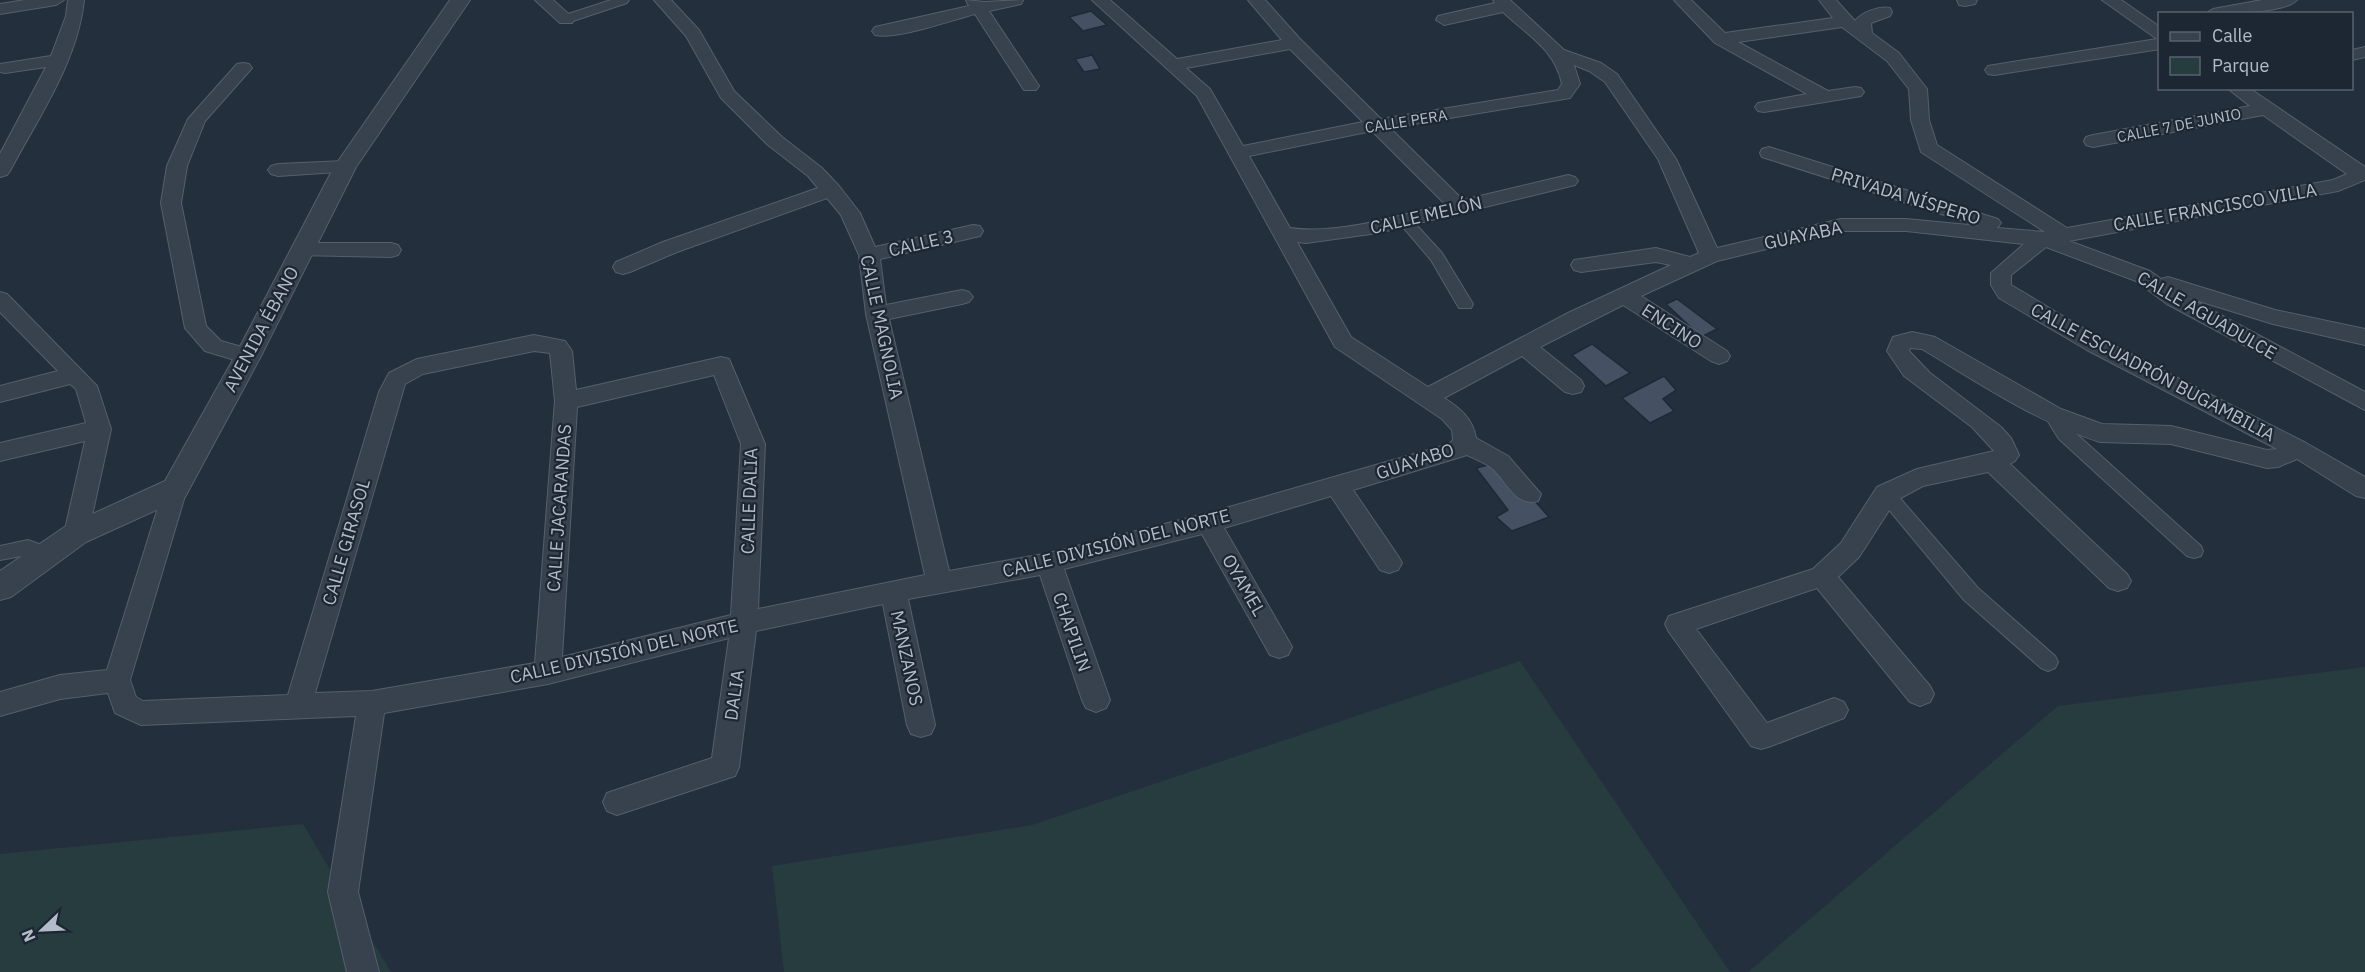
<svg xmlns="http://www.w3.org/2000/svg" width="2365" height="972" viewBox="0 0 2365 972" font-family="'IBM Plex Sans',sans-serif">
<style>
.green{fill:#263c3f}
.building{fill:#455162;stroke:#1f2835;stroke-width:1.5}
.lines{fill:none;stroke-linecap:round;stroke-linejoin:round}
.pedestrian-casing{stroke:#565f6c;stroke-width:2}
.minor-casing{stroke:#565f6c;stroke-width:2}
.tertiary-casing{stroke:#565f6c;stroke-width:2}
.pedestrian{fill:#38414e;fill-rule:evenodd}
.minor{fill:#38414e;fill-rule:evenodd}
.tertiary{fill:#38414e;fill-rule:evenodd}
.labels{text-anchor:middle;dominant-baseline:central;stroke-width:4.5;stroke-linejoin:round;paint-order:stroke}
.far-street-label{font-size:15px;fill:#b4bcc9;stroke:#1d2633}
.street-label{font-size:18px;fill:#b4bcc9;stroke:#1d2633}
</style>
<rect width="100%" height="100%" fill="#242f3e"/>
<!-- green -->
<path class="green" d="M1520,661L1730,972H784L772,866L1032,825Z
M2365,667V972H1748L2058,706Z
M303,824L391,972H0V854Z"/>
<!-- building -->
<path class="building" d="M1091,11L1107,25L1083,31L1069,17Z
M1092,55L1100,69L1084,72L1075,59Z
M1677,299L1717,329L1701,337L1666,304Z
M1592,344L1630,373L1606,386L1572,355Z
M1664,376L1676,390L1663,399L1674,411L1650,423L1622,398Z
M1500,462L1549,517L1512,531L1496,517L1508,510L1476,468Z"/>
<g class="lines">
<!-- pedestrian casing -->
<g class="pedestrian-casing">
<path id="pedestrian" d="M611,0H629L627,3L570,22H562L560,19L562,16Z
M1404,215L1409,217L1442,253L1473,304L1471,308H1459L1431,260L1397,220Z
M2053,409L2059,411L2071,429L2201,546L2203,551L2201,556L2194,558L2187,556L2059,439L2044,415L2047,411Z
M1886,487L1892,489L1978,588L2055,656L2058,662L2055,668L2048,671L2041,668L1964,600L1880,499L1877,494L1880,489Z
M28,540L52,549L54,554L52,559L45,562L27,555L0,560V546Z"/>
</g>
<!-- minor casing -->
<g class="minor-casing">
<path id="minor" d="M25,0H64L56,5L0,14V4Z
M68,0H84C78,61 38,118 10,171L7,175L0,177V154L46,67L5,73L0,72V64L51,56L66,16Z
M535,0H553L574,19L572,23H560Z
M654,0H671L699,30L734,91L782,137L822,168L839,186L860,213L875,247L973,225L980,226L983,231L980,236L880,259L886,305L962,290L969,292L973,297L969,302L962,304L889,319L949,571L1049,553L1208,513L1449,444L1453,440L1452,430L1442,419L1335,347L1197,96L1092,0H1110L1177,59L1282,40L1248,0H1265L1300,39L1381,119L1558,90L1562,84C1555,49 1527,35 1503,12L1444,25L1436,20L1438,16L1495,3L1493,0H1510L1564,50L1601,63L1617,74L1676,159L1717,248L1841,219H1906L1979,226L1762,157L1760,153L1762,149L1769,147L1998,219L2001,223L1997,228L2045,232L1921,152L1911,120L1909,89L1887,61L1842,27L1738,42L1828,91L1855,87L1861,88L1864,92L1861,96L1855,97L1764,112L1758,111L1755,107L1758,103L1807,94L1715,43L1674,0H1691L1725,33L1833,18L1819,0H1836L1855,21C1862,12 1879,6 1890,8L1892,12L1890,16L1871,23L1872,33L1899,53L1927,89L1929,120L1937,145L2067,228L2333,180L2347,174L2263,115L2093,147L2086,145L2084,141L2086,137L2093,135L2250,106L2227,88H2249L2365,167V180L2338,191L2069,241L2150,271L2161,279L2168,277L2275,310L2365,329V345L2273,324L2189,298L2365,392V410L2167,304L2136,281L2046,247L2011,275V285L2103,340L2306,443L2365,477V498L2356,496L2297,459L2278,467L2267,468L2171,444L2100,442C2036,422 1979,383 1922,349L1910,348L1909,351L1930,373L2001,427L2011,438L2019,455L2015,461L2010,464L2127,574L2131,581L2127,588L2118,591L2109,588L1988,472L1923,486L1895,501L1859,557L1838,577L1930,686L1934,694L1930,702L1920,706L1910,702L1817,588L1696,629L1767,723L1834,698L1844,702L1848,710L1844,718L1771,746L1761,749L1751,746L1669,632L1665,624L1669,616L1813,569L1841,543L1877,487L1917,469L1994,451L1972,427L1904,376L1887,351L1893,337L1912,332L1935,337L2061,409L2102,424L2171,426L2267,450L2277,449L2087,350L1999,298L1991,285V273L2024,244L1906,231H1841L1717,261L1641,296L1727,351L1730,356L1727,361L1719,364L1711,361L1623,305L1540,347L1581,380L1584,386L1581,392L1573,394L1565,392L1522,356L1444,398C1460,408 1473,419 1476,438L1508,456L1541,494L1538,501C1516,507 1507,482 1493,469C1486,463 1475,459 1467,455L1353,490L1398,556L1402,563L1398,570L1389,573L1380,570L1331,496L1224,528L1292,647L1288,655L1279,658L1270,655L1202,534L1064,569L1110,700L1106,708L1096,712L1086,708L1082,700L1040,575L908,599L935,725L931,734L921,737L911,734L907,725L883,604L756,631L739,767L735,776L617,815L607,811L603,802L607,793L712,758L729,638L548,684L384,713L358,892L379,972H347L328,892L356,716L141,725L115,713L108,693L60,699L0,716V692L60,675L107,670L166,482L175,480L184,482L187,489L130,680L136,697L143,701L288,695L379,392L389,373L417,359L534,335L565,341L572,351L576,390L721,357L729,359L765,444L758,609L925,575L866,314L859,255L841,215L827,198L677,252L630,272L623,274L616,272L613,267L616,262L663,242L818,188L808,176L768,145L721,98L686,36ZM1290,49L1363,122L1243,146L1210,89L1186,68ZM1574,65L1589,71L1605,82L1658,159L1699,253L1690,257L1656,248L1574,260L1571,265L1574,270L1581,272L1656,262L1671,265L1568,313L1428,387L1351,337L1297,242L1306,243L1378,233L1575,185L1578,181L1575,177L1568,175L1463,200L1390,128L1570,98L1580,84ZM1372,131L1445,204C1399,216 1336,235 1290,228L1249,156ZM534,351L550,353L555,401L535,663L372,691L315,693L405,384L423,374ZM714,375L741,444L731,615L562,657L577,407Z
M966,0L984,2L1023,0L1021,4L989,11L1039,86L1036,90H1024L975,14C952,20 896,40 875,35L872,31L875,27L969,6Z
M1957,0H1977L1975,4L1965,6L1959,5Z
M2102,0H2121L2160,27V49L1994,75L1988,74L1985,70L1988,66L1994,65L2157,39Z
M2262,0H2297C2287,13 2222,14 2205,14L2213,9Z
M2365,47V57L2352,60V50Z
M243,63L249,64L252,68L205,121L187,166L181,203L206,326L221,341L256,351L259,356L256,361L248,364L205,351L185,328L161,203L167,166L188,119L237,64Z
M345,161L352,163L355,167L352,171L278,176L271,174L268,170L271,166L278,164Z
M303,243H391L398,245L401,250L398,255L391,257L296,255L293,250L296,245Z
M0,292L7,294L97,386L111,429L88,534L85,541L76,544L67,541L64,534L85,441L0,461V443L86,423L76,389L70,384L0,402V386L58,371L0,312Z"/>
</g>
<!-- tertiary casing -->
<g class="tertiary-casing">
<path id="tertiary" d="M450,0H470L356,167L261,356L185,497L86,542L11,597L0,600V571L66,526L165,481L235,356L334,167Z"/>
</g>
<!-- pedestrian -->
<use href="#pedestrian" class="pedestrian"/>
<!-- minor -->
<use href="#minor" class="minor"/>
<!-- tertiary -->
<use href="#tertiary" class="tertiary"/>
</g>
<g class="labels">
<!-- far-street labels -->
<g class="far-street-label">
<text transform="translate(1406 121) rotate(-9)">CALLE PERA</text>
<text transform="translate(2179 125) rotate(-11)">CALLE 7 DE JUNIO</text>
</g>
<!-- street labels -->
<g class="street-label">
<text transform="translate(1906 196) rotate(17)">PRIVADA NÍSPERO</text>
<text transform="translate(2215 207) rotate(-10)">CALLE FRANCISCO VILLA</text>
<text transform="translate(1426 215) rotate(-13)">CALLE MELÓN</text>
<text transform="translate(1803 235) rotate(-12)">GUAYABA</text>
<text transform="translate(921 243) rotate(-13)">CALLE 3</text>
<text transform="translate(2207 315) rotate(30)">CALLE AGUADULCE</text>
<text transform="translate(1672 326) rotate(33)">ENCINO</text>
<text transform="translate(882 327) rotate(78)">CALLE MAGNOLIA</text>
<text transform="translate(261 329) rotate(-62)">AVENIDA ÉBANO</text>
<text transform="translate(2153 372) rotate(28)">CALLE ESCUADRÓN BUGAMBILIA</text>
<text transform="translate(1415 461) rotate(-18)">GUAYABO</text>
<text transform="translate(749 501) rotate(-88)">CALLE DALIA</text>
<text transform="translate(559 508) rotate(-86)">CALLE JACARANDAS</text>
<text transform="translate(346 542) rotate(-74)">CALLE GIRASOL</text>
<text transform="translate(1116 543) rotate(-14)">CALLE DIVISIÓN DEL NORTE</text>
<text transform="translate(1244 585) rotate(60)">OYAMEL</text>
<text transform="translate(1072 632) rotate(71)">CHAPILIN</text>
<text transform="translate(624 651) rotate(-13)">CALLE DIVISIÓN DEL NORTE</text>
<text transform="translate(907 658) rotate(78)">MANZANOS</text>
<text transform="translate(734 695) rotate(-82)">DALIA</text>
</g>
</g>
<!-- legend -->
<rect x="2158" y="12" width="195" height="78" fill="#1d2633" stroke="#59626f" stroke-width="1.5"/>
<rect x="2170" y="32" width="30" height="9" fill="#38414e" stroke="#59626f" stroke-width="1.5"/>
<text x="2212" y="42" font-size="18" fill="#b4bcc9">Calle</text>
<rect x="2170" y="57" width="30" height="18" fill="#263c3f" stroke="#59626f" stroke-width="1.5"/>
<text x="2212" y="72" font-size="18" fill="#b4bcc9">Parque</text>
<!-- north arrow -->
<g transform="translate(42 930) rotate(247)" stroke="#1d2633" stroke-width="4.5" paint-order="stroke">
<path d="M0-4.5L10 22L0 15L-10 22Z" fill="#b4bcc9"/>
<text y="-9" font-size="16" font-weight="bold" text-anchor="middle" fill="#b4bcc9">N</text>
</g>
</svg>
